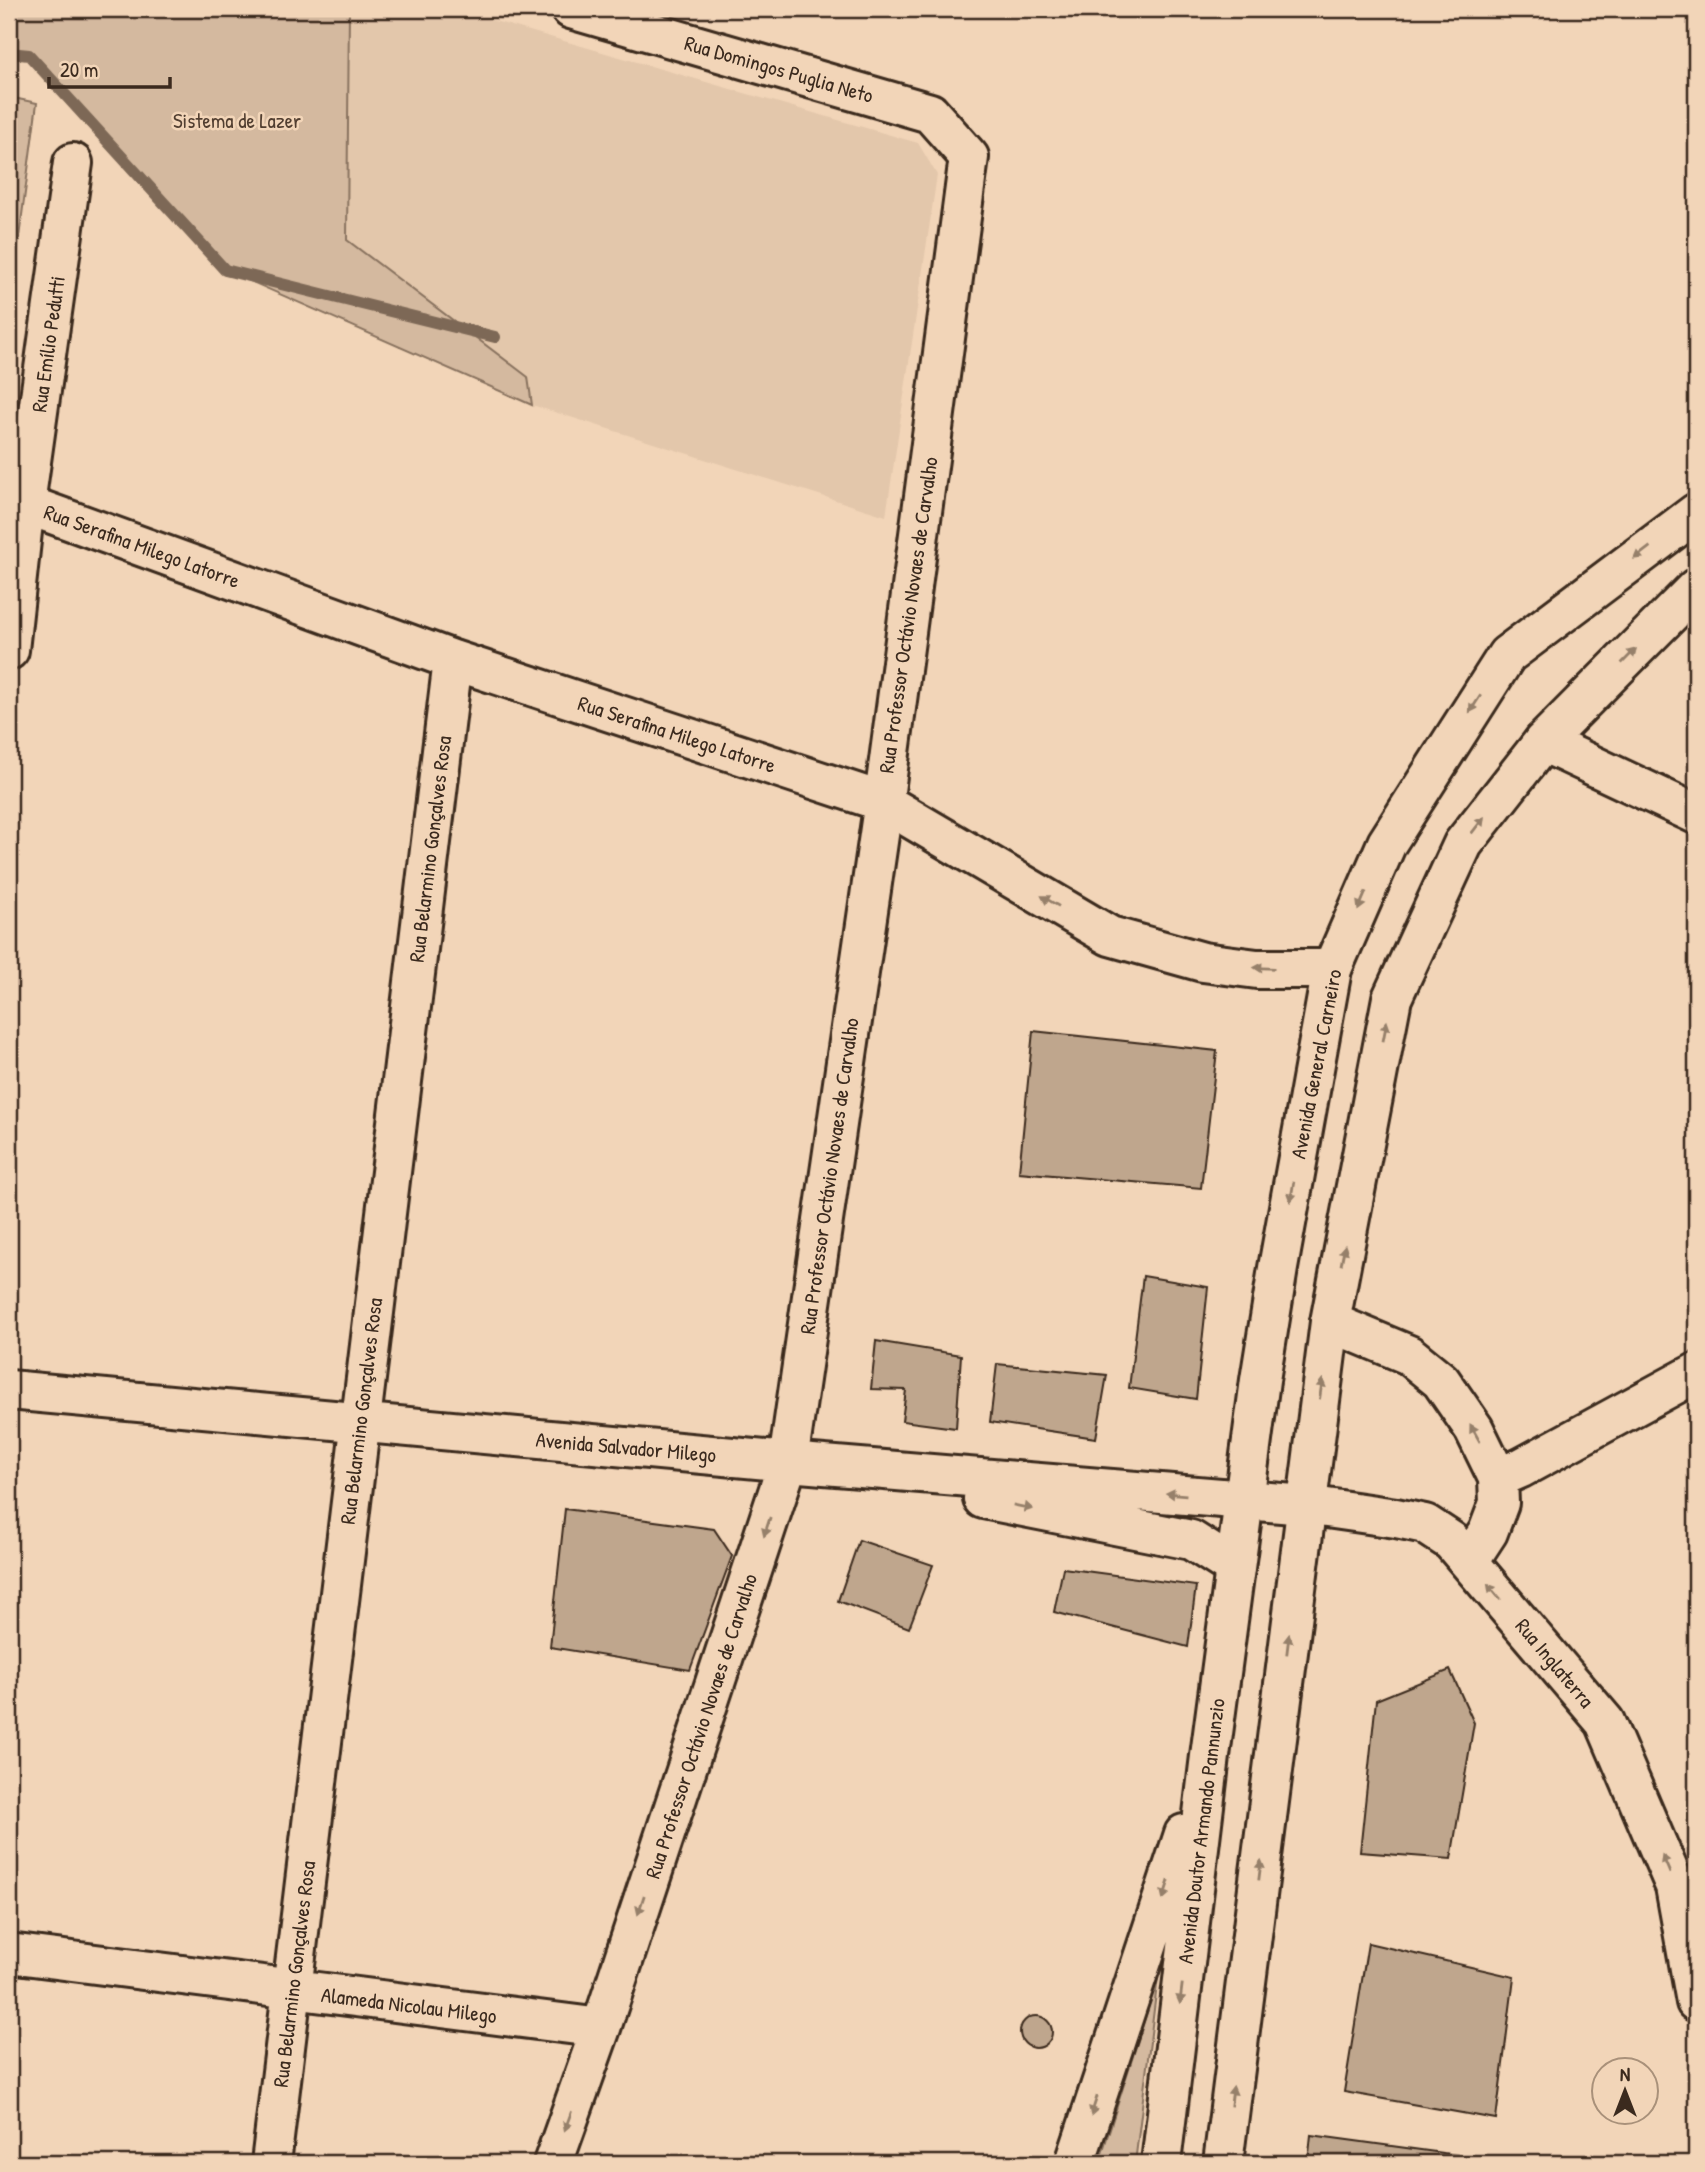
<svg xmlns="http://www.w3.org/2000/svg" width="1705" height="2172" viewBox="0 0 1705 2172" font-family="'Patrick Hand',sans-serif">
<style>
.built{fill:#e3c7ab}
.green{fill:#d4b99f;stroke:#88725e;stroke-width:2}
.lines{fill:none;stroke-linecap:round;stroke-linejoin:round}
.stream{stroke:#7d6856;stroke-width:12}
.building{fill:#bfa68d;stroke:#3b2a1e;stroke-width:2}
.minor-casing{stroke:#3b2a1e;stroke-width:44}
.major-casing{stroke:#3b2a1e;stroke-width:44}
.minor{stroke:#f2d5b8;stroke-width:38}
.major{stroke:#f2d5b8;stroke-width:38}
.oneway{fill:#96806b}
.labels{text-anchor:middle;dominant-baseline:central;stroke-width:5;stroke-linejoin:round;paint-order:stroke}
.street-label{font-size:21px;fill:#3b2a1e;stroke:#f2d5b8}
.park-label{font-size:21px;fill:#523f31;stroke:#f2d5b8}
</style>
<rect width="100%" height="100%" fill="#f2d5b8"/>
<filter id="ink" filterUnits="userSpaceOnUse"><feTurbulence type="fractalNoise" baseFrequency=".0143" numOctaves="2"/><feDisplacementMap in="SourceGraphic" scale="14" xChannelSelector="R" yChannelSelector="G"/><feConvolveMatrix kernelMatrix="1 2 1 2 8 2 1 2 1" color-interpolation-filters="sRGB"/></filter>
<g filter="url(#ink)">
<!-- built -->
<path class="built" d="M349,9H453L918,143L937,175L886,516L532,405L413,302L347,240Z"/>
<!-- green -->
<path class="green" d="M9,9H349L347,240L528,377L532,405L225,270L29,55L9,53Z
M9,97L37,103L9,312Z
M1158,1977L1135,2163H1099Z"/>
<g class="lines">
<!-- stream -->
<path class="stream" d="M9,53L29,55L225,270L495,337"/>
</g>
<!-- building -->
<path class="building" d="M1033,1031L1217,1051L1201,1188L1019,1172Z
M1143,1276L1208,1287L1196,1399L1129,1388Z
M876,1341L961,1355L956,1428L902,1421L906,1390L871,1389Z
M997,1364L1107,1375L1096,1438L990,1422Z
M565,1509L714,1529L732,1556L690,1670L550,1647Z
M859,1540L933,1565L909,1628L838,1601Z
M1063,1568L1196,1586L1188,1647L1054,1612Z
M1450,1670L1474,1723L1451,1859L1360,1852L1376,1700Z
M1368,1943L1514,1977L1496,2119L1344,2092Z
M1020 2032a16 16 0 1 1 32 0a16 16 0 1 1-32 0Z
M1311,2135L1516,2163H1308Z"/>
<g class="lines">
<!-- minor casing -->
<g class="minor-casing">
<path id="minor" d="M9,502L25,504L453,660L883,802L1110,936L1203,962L1257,969H1332
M9,650L25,504L73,163
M1543,742L1696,814
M1330,1322L1409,1355L1441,1381L1474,1429L1498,1478L1499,1503L1488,1532L1469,1561
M9,1390L788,1462L1306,1505L1396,1518L1425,1524L1451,1541L1605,1722L1675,1886L1696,2002
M1498,1478L1521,1468L1696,1373
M983,1499L1191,1540L1235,1568
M9,1953L601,2028
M271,2163L453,660
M553,2163L601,2028L788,1462L881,821L969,157L930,113L571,9"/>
</g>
<!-- major casing -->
<g class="major-casing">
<path id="major" d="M1075,2163L1184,1834
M1161,2163L1210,1756L1260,1380L1278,1268L1332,969L1387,843L1507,655L1696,513
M1223,2163L1330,1322L1392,998L1463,844L1543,742L1696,588"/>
</g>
<!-- minor -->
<use href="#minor" class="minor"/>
<!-- major -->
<use href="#major" class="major"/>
</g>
<!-- one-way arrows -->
<defs><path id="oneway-solid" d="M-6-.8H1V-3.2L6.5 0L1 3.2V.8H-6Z" transform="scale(1.75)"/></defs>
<g class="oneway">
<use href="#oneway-solid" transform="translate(1642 553) rotate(143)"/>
<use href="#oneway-solid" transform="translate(1629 656) rotate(-45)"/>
<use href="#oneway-solid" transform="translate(1475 704) rotate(123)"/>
<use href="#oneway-solid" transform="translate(1478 825) rotate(-52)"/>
<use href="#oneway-solid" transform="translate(1050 901) rotate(-149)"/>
<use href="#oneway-solid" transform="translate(1362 901) rotate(113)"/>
<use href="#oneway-solid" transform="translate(1264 968) rotate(-178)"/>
<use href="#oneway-solid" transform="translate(1385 1031) rotate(-79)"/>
<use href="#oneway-solid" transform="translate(1292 1192) rotate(100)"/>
<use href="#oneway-solid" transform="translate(1343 1255) rotate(-79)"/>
<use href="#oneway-solid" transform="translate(1321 1389) rotate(-82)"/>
<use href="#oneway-solid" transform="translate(1475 1433) rotate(-119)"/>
<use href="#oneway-solid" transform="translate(1176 1494) rotate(-175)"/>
<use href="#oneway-solid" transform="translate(1023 1507) rotate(11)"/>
<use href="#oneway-solid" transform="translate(767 1527) rotate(108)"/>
<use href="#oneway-solid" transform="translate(1494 1592) rotate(-130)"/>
<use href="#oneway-solid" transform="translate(1288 1644) rotate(-83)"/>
<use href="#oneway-solid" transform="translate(1666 1864) rotate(-113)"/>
<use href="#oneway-solid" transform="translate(1260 1870) rotate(-83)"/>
<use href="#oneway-solid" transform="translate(1166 1890) rotate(108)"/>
<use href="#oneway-solid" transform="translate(641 1905) rotate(108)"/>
<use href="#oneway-solid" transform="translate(1181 1994) rotate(97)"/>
<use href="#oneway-solid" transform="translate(1232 2096) rotate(-83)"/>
<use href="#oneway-solid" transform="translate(1094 2106) rotate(108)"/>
<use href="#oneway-solid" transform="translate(568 2121) rotate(110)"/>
</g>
</g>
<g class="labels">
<!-- street labels -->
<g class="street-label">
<text transform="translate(779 69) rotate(16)">Rua Domingos Puglia Neto</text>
<text transform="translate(48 344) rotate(-82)">Rua Emílio Pedutti</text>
<text transform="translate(142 546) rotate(20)">Rua Serafina Milego Latorre</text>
<text transform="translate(908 615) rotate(-82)">Rua Professor Octávio Novaes de Carvalho</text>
<text transform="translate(677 734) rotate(18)">Rua Serafina Milego Latorre</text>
<text transform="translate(430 849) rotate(-83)">Rua Belarmino Gonçalves Rosa</text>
<text transform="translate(1316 1064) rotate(-79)">Avenida General Carneiro</text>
<text transform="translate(829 1176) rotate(-82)">Rua Professor Octávio Novaes de Carvalho</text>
<text transform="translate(361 1411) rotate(-83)">Rua Belarmino Gonçalves Rosa</text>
<text transform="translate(626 1447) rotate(5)">Avenida Salvador Milego</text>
<text transform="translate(1555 1663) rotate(50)">Rua Inglaterra</text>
<text transform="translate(701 1726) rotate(-72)">Rua Professor Octávio Novaes de Carvalho</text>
<text transform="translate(1201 1831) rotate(-83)">Avenida Doutor Armando Pannunzio</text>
<text transform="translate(294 1974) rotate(-83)">Rua Belarmino Gonçalves Rosa</text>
<text transform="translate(409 2005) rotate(7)">Alameda Nicolau Milego</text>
</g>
<!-- park labels -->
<g class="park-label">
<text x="237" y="120">Sistema de Lazer</text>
</g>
</g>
<!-- margin -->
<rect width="1705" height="2172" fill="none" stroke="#f2d5b8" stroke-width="35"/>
<rect x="18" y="18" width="1670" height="2137" fill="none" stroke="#3b2a1e" stroke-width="2.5" filter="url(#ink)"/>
<!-- north arrow -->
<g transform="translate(1625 2091)"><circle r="33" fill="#f2d5b8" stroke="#a9917a" stroke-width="2"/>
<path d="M0-5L12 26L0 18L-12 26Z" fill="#3b2a1e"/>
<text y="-10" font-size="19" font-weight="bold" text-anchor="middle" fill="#3b2a1e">N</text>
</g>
<!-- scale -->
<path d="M49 77v10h121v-10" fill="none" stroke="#3b2a1e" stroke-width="3.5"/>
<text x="60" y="77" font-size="21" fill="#3b2a1e" stroke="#f2d5b8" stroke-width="5" paint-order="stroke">20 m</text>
</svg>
